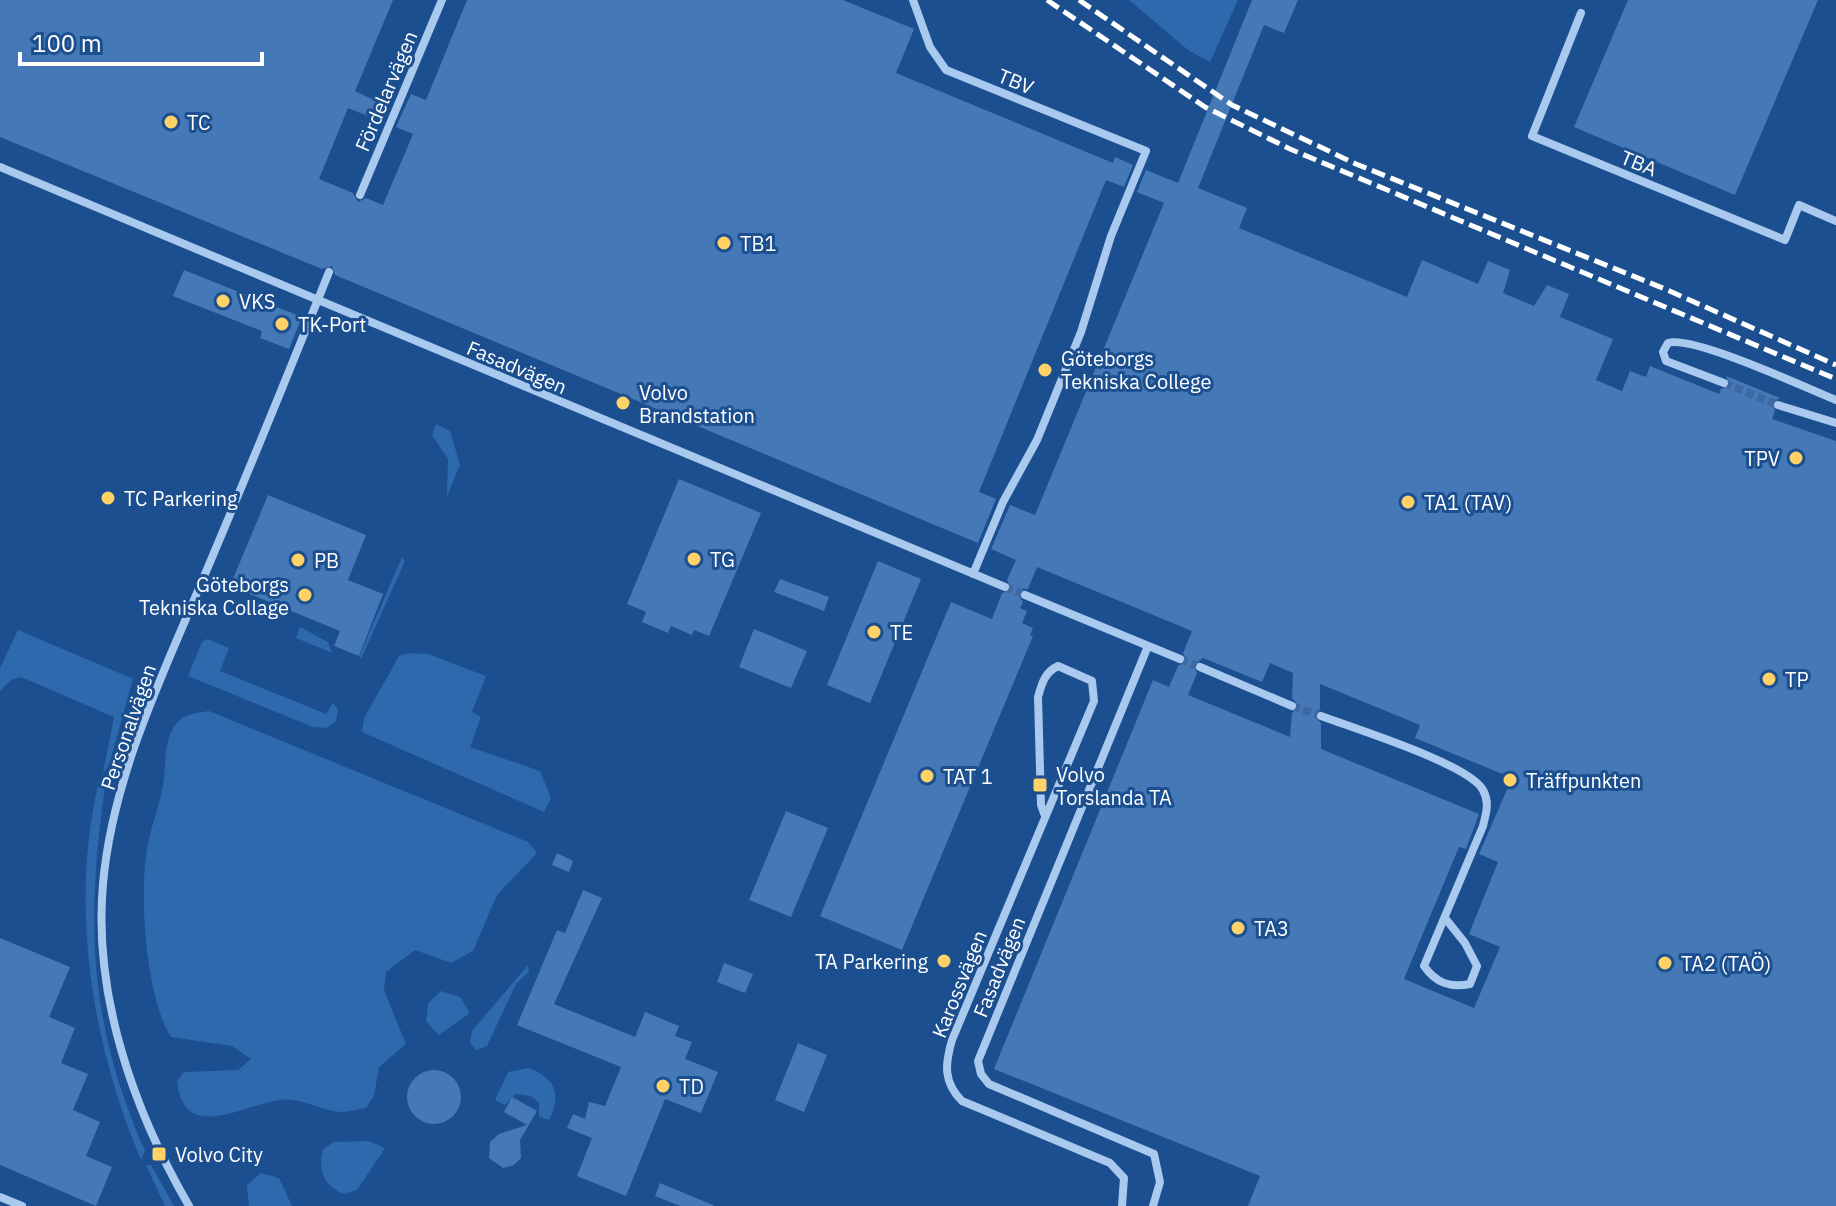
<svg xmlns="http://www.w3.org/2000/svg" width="1836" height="1206" viewBox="0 0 1836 1206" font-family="'IBM Plex Sans',sans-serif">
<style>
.green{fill:#2e69ad}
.building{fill:#4478b7;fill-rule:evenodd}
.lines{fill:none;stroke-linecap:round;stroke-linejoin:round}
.minor-tunnel{stroke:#3d69a0;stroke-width:8;stroke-dasharray:8 4;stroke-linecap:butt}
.minor{stroke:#a9c9ee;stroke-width:8}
.rail{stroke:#fff;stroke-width:5;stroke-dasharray:14 6;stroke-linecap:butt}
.poi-dot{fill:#ffd166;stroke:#1b4f8f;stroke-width:3}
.labels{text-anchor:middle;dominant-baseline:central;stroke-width:6;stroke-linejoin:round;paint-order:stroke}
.street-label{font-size:20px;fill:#fff;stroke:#1b4f8f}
.poi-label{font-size:20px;fill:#fff;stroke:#1b4f8f;text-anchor:start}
</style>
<rect width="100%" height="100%" fill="#1b4f8f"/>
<!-- green -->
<path class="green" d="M1129,0H1238L1210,62L1188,50Z
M436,424L450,431L460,465L447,496L448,459L432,435Z
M402,557L405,561L361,659L359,657Z
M300,627L328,642L332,653L296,638Z
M18,630L133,679L109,765L103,773L114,717L21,677L11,680L0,691V668Z
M207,639L229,648L220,671L326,714L333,703L338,710L336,721L326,728L313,727L188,676L202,642Z
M408,653L428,654L486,676L472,712L481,717L470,747L540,771L551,798L544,812L362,732L364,718L399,656Z
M209,711L528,842L537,853L497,895L473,951L451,963L415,950L386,972L384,990L406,1044L379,1067L374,1096L366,1108C358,1109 349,1112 341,1112C321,1111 300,1097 281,1100C243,1104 184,1145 177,1081L184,1072L238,1070L251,1059L232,1046L171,1037C146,998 138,891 148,844C152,822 162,800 164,778C166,760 164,740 176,724C183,714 197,713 209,711Z
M106,779C86,918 87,1020 145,1151L141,1160C92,1044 69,906 99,781Z
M528,965L529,972L516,984L487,1046L476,1050L470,1042L472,1031Z
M441,991L460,997L470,1013L439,1035L426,1021L428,1003Z
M529,1068C556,1078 562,1096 549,1120L539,1117V1103L531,1096L516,1094L505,1105L495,1100L508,1072Z
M369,1141L385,1148L357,1190L344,1194C323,1185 318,1171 323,1149L334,1142Z
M146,1165H151L174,1206H165Z
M261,1173L279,1178L292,1206H249L247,1185Z"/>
<!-- building -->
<path class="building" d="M0,0H393L355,91L389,107L383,122L348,108L319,179L353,193L358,202L366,198L383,205L413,134L396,127L411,94L426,100L467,0H843L914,29L896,73L1113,163L1115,157L1133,165L1124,187L1106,180L979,492L996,499L978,543L335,275L332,266L322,269L0,137Z
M1252,0H1298L1284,33L1264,25L1198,188L1247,208L1239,228L1407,297L1422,260L1478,284L1488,261L1510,270L1503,293L1534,306L1547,285L1569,294L1560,317L1613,339L1596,380L1622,391L1630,371L1646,377L1650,366L1719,394L1721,389L1730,386L1726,376L1780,398L1772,402L1775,411L1772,419L1836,441V1206H1248L1260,1176L994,1069L1153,680L1169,687L1178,666L1187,661L1183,653L1192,631L1037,567L1028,589H1021L1018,595L1023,602L1020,608L1027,611L1022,623L1033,628L1030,635L1033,636L902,950L820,916L951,602L992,619L1002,593L1011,590L1007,580L1016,560L991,549L1010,505L1035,515L1164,203L1137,192L1146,170L1178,183ZM1203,658L1262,682L1270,663L1293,673L1292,698L1299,706L1292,713L1290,737L1188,695L1197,673L1193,665ZM1320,684L1420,725L1415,738L1512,778L1479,854L1498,862L1469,934L1500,947L1474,1008L1404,979L1459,847L1466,849L1479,814L1321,749V723L1314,716L1320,709Z
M1628,0H1818L1735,195L1574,127Z
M184,270L302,317L289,349L260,338L262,331L173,296Z
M679,479L761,513L709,636L694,630L692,635L671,626L668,633L642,622L646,612L627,604Z
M268,495L366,535L348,580L383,594L359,656L334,646L340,631L230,586Z
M878,561L921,579L870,703L827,685Z
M780,579L829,597L824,611L774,592Z
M754,629L807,651L791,688L739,667Z
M786,811L828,828L791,917L749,900Z
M557,853L573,861L569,872L552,865Z
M583,890L602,898L554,1004L635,1037L645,1012L679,1026L675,1036L692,1042L685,1059L718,1072L701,1113L665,1099L626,1196L577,1176L592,1138L567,1128L573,1114L585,1119L589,1102L605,1106L621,1067L517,1025L557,930L565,933Z
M0,938L70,967L49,1017L75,1028L61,1063L88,1074L73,1110L100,1122L86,1156L112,1167L96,1206L0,1165Z
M724,963L753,974L745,993L717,982Z
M798,1043L827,1055L804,1112L775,1100Z
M407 1097a27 27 0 1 1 54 0a27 27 0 1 1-54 0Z
M512,1097L537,1111L520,1140L521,1158L514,1165L503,1168L489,1158L490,1142L499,1134L527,1125L504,1112Z
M660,1183L715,1206H680L655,1196Z"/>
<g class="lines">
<!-- minor-tunnel -->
<path class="minor-tunnel" d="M1724,383L1778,405
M1005,587L1025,595
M1180,659L1200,667
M1292,706L1321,716"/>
<!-- minor -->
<path class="minor" d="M913,0L930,47L946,70L1146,151L1111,236L1081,332L1037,440L1003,502L973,574
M1581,13L1532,136L1785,240L1799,205L1836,221
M0,167L1005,587
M360,195L442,0
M1724,383L1666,361L1663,352L1668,343C1693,335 1806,388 1836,400
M1778,405L1836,423
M1025,595L1180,659
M1148,646L978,1061L981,1074L989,1084L1154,1154L1160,1182L1153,1206
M1200,667L1292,706
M1321,716C1353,728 1469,764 1483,790C1490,803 1486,813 1483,826L1424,966C1436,983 1450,988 1470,984L1477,966L1465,943L1445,918
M1045,816L1041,805L1038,697C1042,683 1045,672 1058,666L1092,681L1094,701L952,1040C945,1064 943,1082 962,1101L1110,1163L1124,1178L1122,1206
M0,1197L22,1206
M189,1206C134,1111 93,996 103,884C112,780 160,680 200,586C244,482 287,377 329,272"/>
<!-- rail -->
<path class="rail" d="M1047,0L1205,107L1290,149L1836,379
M1079,0L1232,105L1356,164L1665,289L1836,365"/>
</g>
<!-- markers -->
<g class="poi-dot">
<circle cx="171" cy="122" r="8"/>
<circle cx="724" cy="243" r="8"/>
<circle cx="223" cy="301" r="8"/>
<circle cx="282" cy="324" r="8"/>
<circle cx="1045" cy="370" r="8"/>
<circle cx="623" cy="403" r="8"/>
<circle cx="1796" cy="458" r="8"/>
<circle cx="108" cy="498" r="8"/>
<circle cx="1408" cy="502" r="8"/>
<circle cx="694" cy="559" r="8"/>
<circle cx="298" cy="560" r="8"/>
<circle cx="305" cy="595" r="8"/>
<circle cx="874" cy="632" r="8"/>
<circle cx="1769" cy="679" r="8"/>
<circle cx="927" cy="776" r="8"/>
<circle cx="1510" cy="780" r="8"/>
<rect x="1032" y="777" width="16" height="16" rx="4"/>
<circle cx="1238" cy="928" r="8"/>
<circle cx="944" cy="961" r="8"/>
<circle cx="1665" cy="963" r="8"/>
<circle cx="663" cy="1086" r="8"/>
<rect x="151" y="1146" width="16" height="16" rx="4"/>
</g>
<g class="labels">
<!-- street labels -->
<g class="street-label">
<text transform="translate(1016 81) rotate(22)">TBV</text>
<text transform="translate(386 91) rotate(-67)">Fördelarvägen</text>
<text transform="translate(1639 163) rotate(22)">TBA</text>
<text transform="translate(517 367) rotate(23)">Fasadvägen</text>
<text transform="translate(128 727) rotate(-71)">Personalvägen</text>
<text transform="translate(999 967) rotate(-68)">Fasadvägen</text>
<text transform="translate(959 984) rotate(-68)">Karossvägen</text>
</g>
<!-- poi labels -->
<g class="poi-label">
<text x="187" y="122">TC</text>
<text x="740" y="243">TB1</text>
<text x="239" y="301">VKS</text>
<text x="298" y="324">TK-Port</text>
<text x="1061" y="358">Göteborgs<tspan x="1061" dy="23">Tekniska College</tspan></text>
<text x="639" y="392">Volvo<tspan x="639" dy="23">Brandstation</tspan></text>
<text x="1780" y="458" text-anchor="end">TPV</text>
<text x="124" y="498">TC Parkering</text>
<text x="1424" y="502">TA1 (TAV)</text>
<text x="710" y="559">TG</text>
<text x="314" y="560">PB</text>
<text x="289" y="584" text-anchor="end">Göteborgs<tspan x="289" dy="23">Tekniska Collage</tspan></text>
<text x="890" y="632">TE</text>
<text x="1785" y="679">TP</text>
<text x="1056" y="774">Volvo<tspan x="1056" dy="23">Torslanda TA</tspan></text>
<text x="943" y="776">TAT 1</text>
<text x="1526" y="780">Träffpunkten</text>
<text x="1254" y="928">TA3</text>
<text x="928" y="961" text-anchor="end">TA Parkering</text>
<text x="1681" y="963">TA2 (TAÖ)</text>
<text x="679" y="1086">TD</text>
<text x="175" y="1154">Volvo City</text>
</g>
</g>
<!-- scale -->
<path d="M20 52v12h242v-12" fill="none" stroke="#ffffff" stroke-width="4"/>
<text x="32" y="52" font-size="24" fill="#ffffff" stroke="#1b4f8f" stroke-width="6" paint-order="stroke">100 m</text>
</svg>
